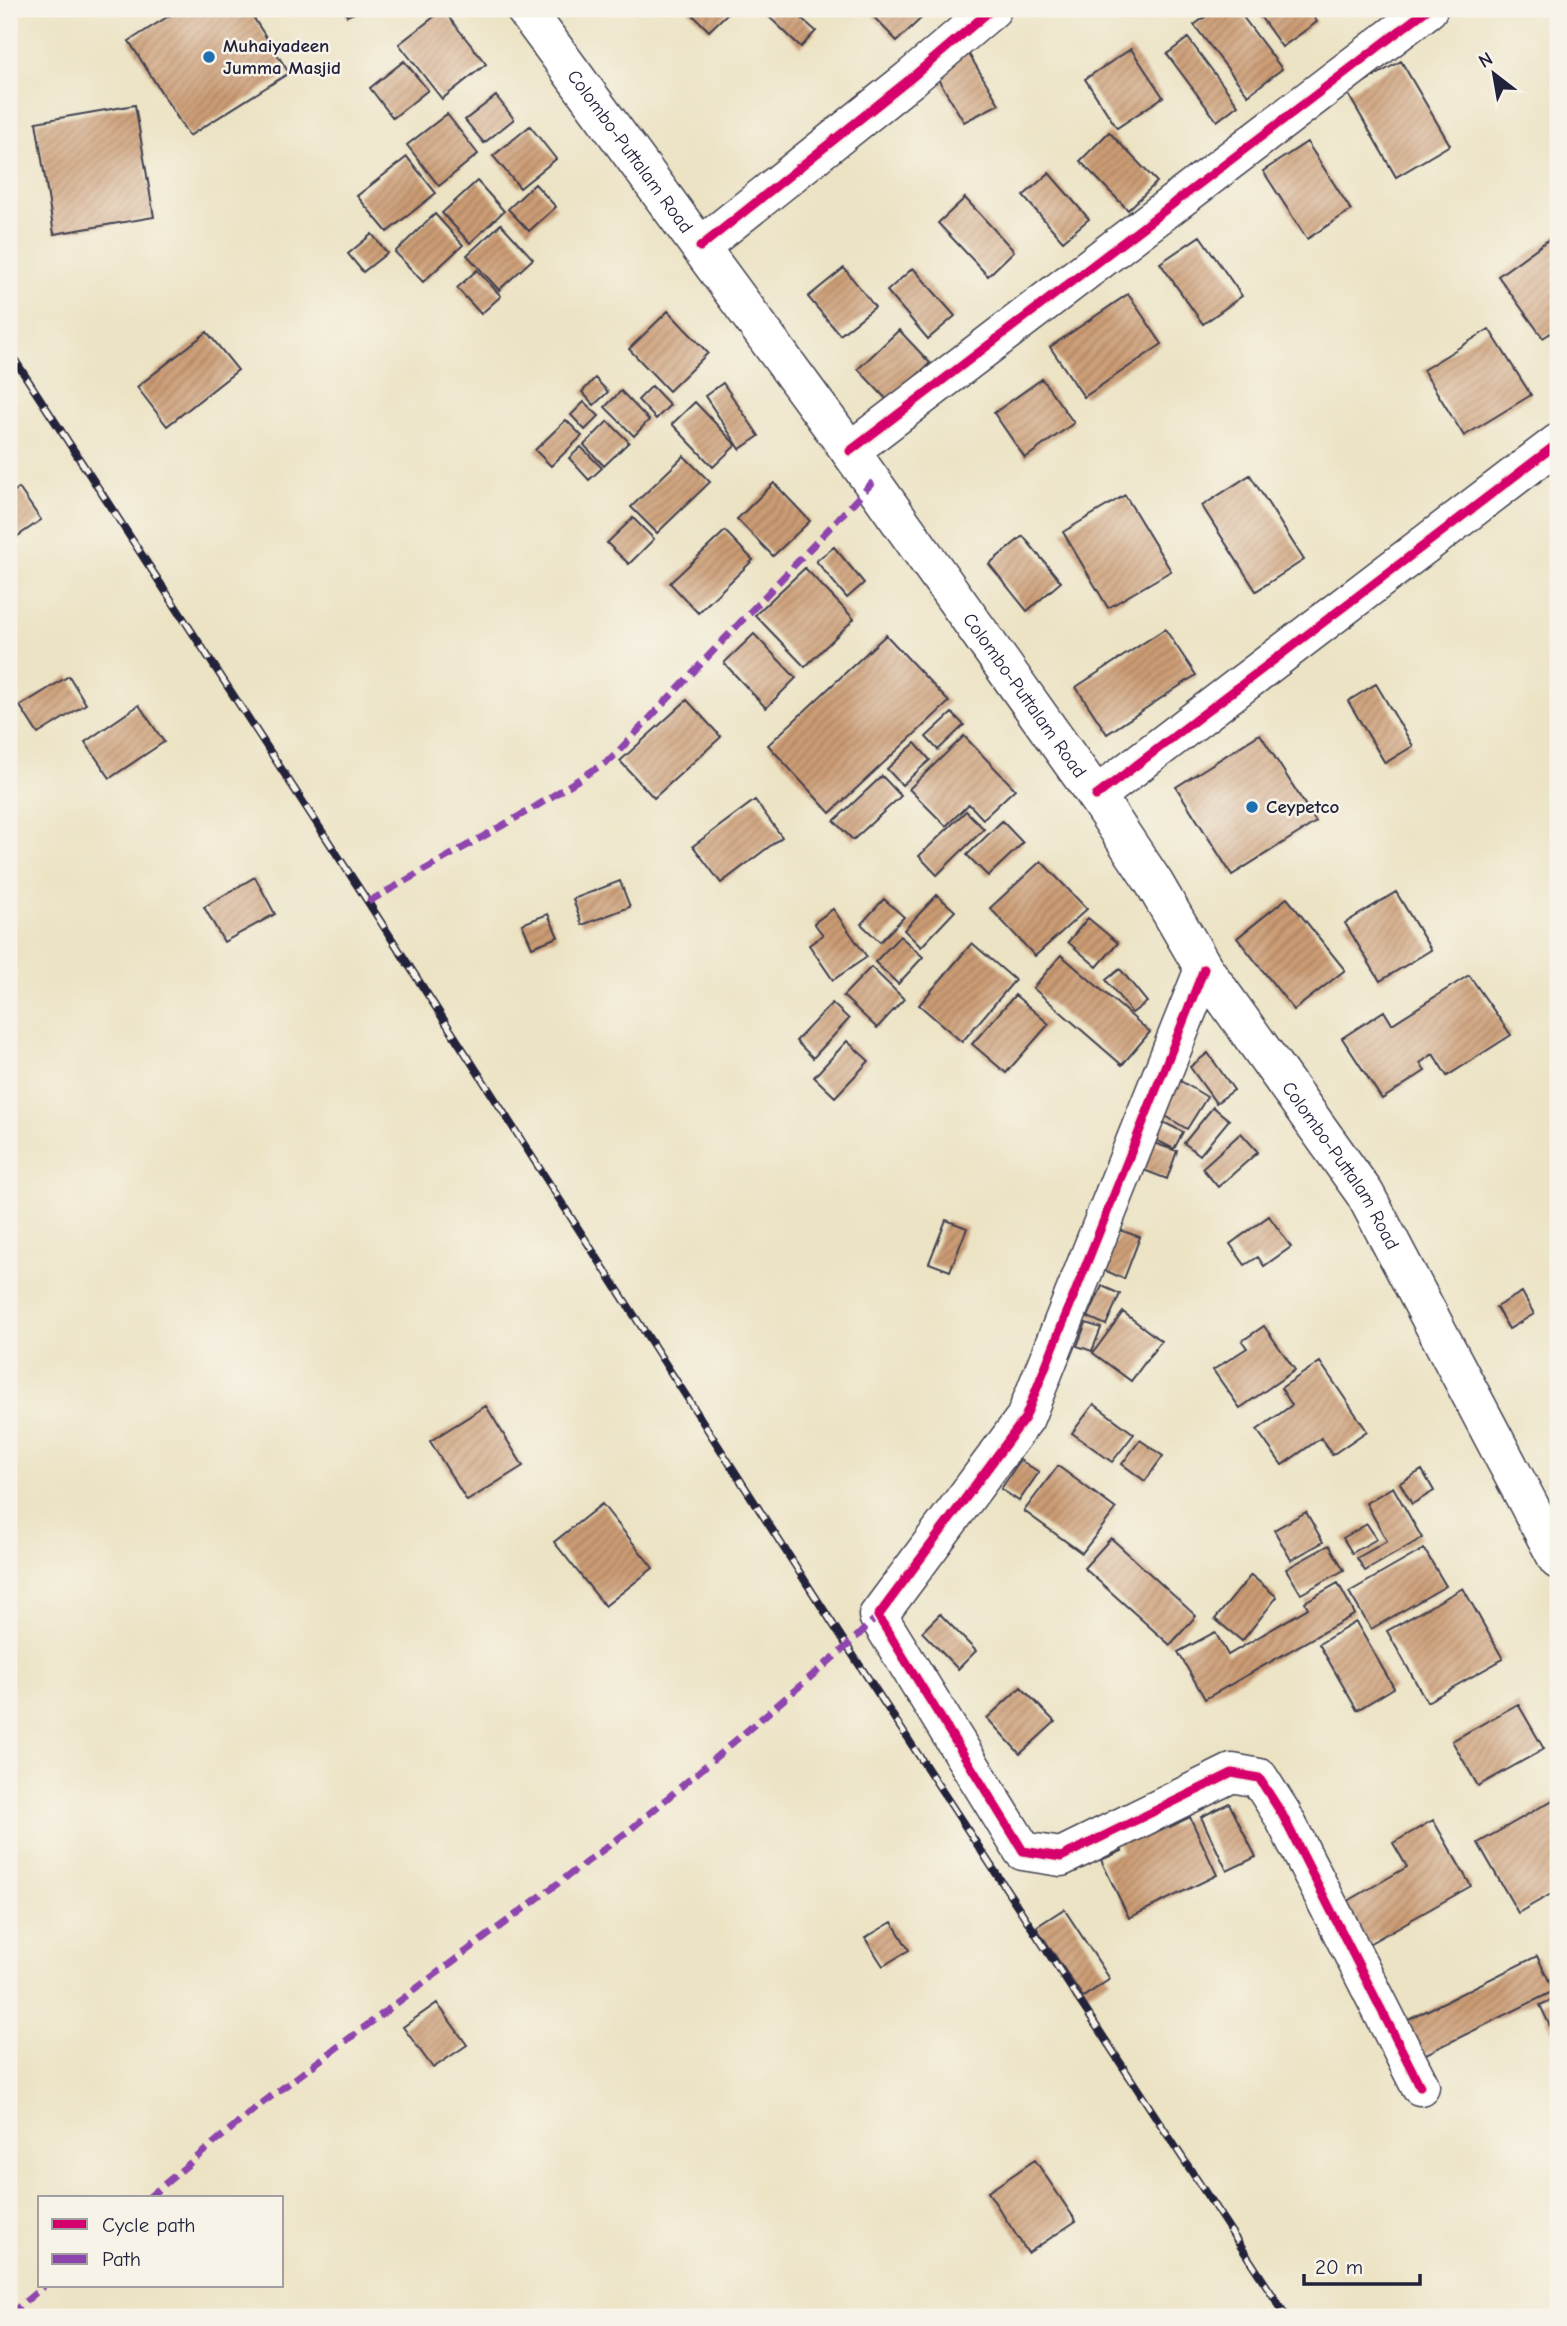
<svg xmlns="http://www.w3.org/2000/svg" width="1567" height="2326" viewBox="0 0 1567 2326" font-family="'Comic Neue',sans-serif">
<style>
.building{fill:url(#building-hatch)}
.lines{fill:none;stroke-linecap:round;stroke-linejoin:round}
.minor-casing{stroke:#403f50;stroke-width:41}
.highway-casing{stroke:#403f50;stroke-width:41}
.minor{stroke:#fff;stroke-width:38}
.highway{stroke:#fff;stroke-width:38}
.rail-casing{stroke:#22223b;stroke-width:8}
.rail{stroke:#f7f3e8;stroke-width:5;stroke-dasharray:16;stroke-linecap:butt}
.quiet{stroke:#8e44ad;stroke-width:7;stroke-dasharray:14 7;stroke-linecap:butt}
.cycleway-casing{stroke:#f7f3e8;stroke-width:13}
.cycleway{stroke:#d6006c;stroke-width:9}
.poi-dot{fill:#1f6fb2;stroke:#f7f3e8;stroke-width:2.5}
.labels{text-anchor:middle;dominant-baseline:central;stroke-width:5;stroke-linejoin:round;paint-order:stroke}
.poi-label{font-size:19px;font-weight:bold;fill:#22223b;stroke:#f7f3e8;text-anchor:start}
.street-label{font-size:19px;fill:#22223b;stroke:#f7f3e8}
</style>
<defs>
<pattern id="building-hatch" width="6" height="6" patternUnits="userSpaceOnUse" patternTransform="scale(1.75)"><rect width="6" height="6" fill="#cc9c74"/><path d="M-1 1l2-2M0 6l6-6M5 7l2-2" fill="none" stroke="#a57f60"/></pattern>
</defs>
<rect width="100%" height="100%" fill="#f7f3e8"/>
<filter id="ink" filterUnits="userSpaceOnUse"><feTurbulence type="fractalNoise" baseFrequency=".0143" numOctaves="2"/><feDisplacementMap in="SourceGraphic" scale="14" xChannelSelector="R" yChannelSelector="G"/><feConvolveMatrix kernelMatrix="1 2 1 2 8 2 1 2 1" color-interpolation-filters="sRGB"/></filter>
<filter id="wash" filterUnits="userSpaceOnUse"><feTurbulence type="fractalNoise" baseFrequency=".00686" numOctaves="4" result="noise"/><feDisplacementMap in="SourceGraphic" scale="28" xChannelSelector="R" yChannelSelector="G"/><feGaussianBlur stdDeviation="1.57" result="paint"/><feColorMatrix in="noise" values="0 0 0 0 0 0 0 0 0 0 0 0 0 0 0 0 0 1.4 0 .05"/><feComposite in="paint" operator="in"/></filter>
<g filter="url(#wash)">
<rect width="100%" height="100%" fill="#ece3c4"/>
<g id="blocks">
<!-- building -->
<path class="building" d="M180,9H248L289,73L189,136L129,41Z
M343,9H364L347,16Z
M687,9H732L709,31Z
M773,9H791L816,31L801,47L767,15Z
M866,9H931L897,41Z
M1216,9H1237L1282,69L1248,95L1194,25Z
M1255,9H1308L1317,22L1282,47Z
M443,10L486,64L442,99L399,44Z
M1188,38L1238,105L1217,121L1167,54Z
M1131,49L1163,97L1117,128L1085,79Z
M967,51L999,104L964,122L932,69Z
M404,61L428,90L393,118L370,88Z
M1401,61L1450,145L1396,177L1347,92Z
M496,96L514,119L484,143L465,120Z
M135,105L154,217L54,234L36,122Z
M447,114L478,154L439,186L407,145Z
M530,126L556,159L520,188L493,156Z
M1109,132L1157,182L1128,210L1080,161Z
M1307,142L1351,210L1307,239L1263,171Z
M407,157L436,193L387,232L357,196Z
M1049,173L1089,219L1063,241L1023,196Z
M477,181L504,211L470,243L442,213Z
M535,184L556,207L529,231L508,209Z
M965,198L1014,251L988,276L938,223Z
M435,214L463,245L423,282L395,252Z
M501,224L533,259L499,290L467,255Z
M1558,233V328L1543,338L1498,276Z
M372,234L387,253L363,272L348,254Z
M1200,236L1242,296L1203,324L1160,263Z
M844,268L875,307L840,335L808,297Z
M913,268L955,316L928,339L887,291Z
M477,270L501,296L481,314L457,288Z
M1128,294L1162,344L1084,397L1050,347Z
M668,311L708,353L669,391L629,349Z
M1489,329L1531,395L1464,436L1423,370Z
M899,330L930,363L889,402L858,369Z
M207,332L238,370L167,426L137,387Z
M595,378L608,392L594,405L582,392Z
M1042,379L1074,423L1025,458L994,413Z
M723,383L759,436L740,449L705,396Z
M652,386L670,405L656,419L638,400Z
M621,391L649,420L634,436L605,407Z
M584,402L599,416L585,430L571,415Z
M695,402L736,445L713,467L672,424Z
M566,420L582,436L551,466L535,450Z
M608,421L629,442L604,466L584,445Z
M581,447L602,468L589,480L569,458Z
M684,456L710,482L657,533L631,507Z
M1250,475L1304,560L1256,591L1202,506Z
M774,483L810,521L773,556L737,519Z
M19,488L41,520L9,542V495Z
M1125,495L1171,571L1108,608L1063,532Z
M633,518L654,539L629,564L607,543Z
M725,531L753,560L698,613L670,583Z
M1023,536L1061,582L1027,611L989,564Z
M834,547L864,583L847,598L816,561Z
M805,568L854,619L805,667L755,615Z
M1165,629L1196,675L1107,734L1076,687Z
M754,634L796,678L766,708L724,663Z
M886,635L949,702L830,813L768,745Z
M69,676L86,704L38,734L20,706Z
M1376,684L1413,746L1385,763L1348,701Z
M687,700L721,737L654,798L620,761Z
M139,705L164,742L110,778L85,742Z
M952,713L964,725L938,750L926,737Z
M1260,734L1316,822L1232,875L1176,787Z
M964,736L1015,789L983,819L969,804L946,826L909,789Z
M915,743L930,760L902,785L887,769Z
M882,776L901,796L853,840L834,821Z
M755,800L782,837L721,883L693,846Z
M966,811L984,829L937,875L919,856Z
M1002,821L1023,843L988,876L967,855Z
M1041,861L1087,909L1035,956L990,908Z
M255,877L275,914L224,942L204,907Z
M620,881L630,907L582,925L573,899Z
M1396,892L1431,950L1380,981L1345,923Z
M937,895L955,911L921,947L904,930Z
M1287,898L1345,970L1294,1010L1237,938Z
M884,899L904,917L880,942L861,924Z
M833,909L867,957L833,980L809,945L823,935L814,923Z
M548,914L558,937L532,947L522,924Z
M1088,918L1118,943L1097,967L1068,942Z
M900,936L923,957L898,984L875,962Z
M972,943L1015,980L962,1042L919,1005Z
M1061,955L1150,1032L1122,1065L1033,988Z
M871,967L904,999L877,1028L843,996Z
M1120,969L1147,1002L1132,1013L1106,980Z
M1469,975L1511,1035L1447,1076L1433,1054L1420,1063L1425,1071L1382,1099L1342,1038L1384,1011L1392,1024Z
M1015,995L1049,1024L1006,1073L972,1044Z
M832,1003L849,1019L813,1058L796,1041Z
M847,1041L869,1061L835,1097L814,1077Z
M1208,1053L1234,1090L1216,1103L1190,1067Z
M1174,1077L1207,1097L1187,1129L1154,1109Z
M1213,1107L1229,1120L1200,1155L1184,1143Z
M1155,1118L1183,1132L1174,1149L1146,1135Z
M1241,1133L1258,1152L1218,1187L1202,1168Z
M1151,1142L1177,1151L1167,1179L1141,1169Z
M1269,1216L1291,1247L1264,1266L1258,1257L1245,1265L1230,1244Z
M946,1220L967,1228L950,1271L929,1263Z
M1120,1230L1140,1237L1124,1279L1104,1270Z
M1102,1286L1120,1294L1106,1325L1088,1317Z
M1522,1292L1534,1314L1509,1329L1496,1307Z
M1123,1312L1161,1341L1131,1381L1093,1353Z
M1086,1323L1101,1328L1092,1351L1077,1346Z
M1264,1326L1295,1370L1240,1408L1213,1370L1247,1348L1242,1341Z
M1320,1362L1367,1431L1332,1455L1321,1438L1282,1465L1257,1430L1292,1405L1281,1388Z
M1094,1404L1134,1434L1112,1462L1072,1433Z
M486,1406L523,1466L467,1501L430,1441Z
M1140,1440L1163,1456L1145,1481L1122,1464Z
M1020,1460L1039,1472L1019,1501L1001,1489Z
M1058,1466L1116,1509L1082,1553L1024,1511Z
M1422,1470L1434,1491L1412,1504L1400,1483Z
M1393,1487L1422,1538L1365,1571L1357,1558L1387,1541L1366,1503Z
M602,1504L653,1568L605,1606L554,1542Z
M1306,1512L1323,1542L1291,1560L1274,1530Z
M1367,1524L1377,1539L1352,1553L1343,1538Z
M1111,1538L1196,1616L1170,1645L1084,1568Z
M1329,1545L1344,1570L1301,1594L1286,1569Z
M1424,1549L1446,1586L1371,1629L1349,1592Z
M1251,1575L1277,1597L1242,1641L1215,1619Z
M1338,1583L1355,1614L1205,1699L1178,1652L1215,1632L1228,1655L1308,1608L1305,1602Z
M1463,1588L1503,1659L1427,1702L1387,1631Z
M940,1614L976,1651L958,1669L922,1632Z
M1356,1622L1394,1688L1357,1710L1319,1644Z
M1021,1687L1055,1722L1020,1754L987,1718Z
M1518,1704L1544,1749L1478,1786L1452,1741Z
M1558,1797V1890L1518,1913L1478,1843Z
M1229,1803L1256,1857L1227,1871L1201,1817Z
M1164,1815L1170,1827L1190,1817L1217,1875L1129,1918L1101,1860L1122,1851L1116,1838Z
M1433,1820L1471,1886L1365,1946L1341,1905L1407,1867L1393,1843Z
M1064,1909L1110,1979L1083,1997L1036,1927Z
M892,1922L909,1950L883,1966L865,1938Z
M1537,1956L1554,1991L1420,2057L1402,2023Z
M1558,1997V2043L1540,2005Z
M437,2003L467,2045L433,2068L403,2027Z
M1035,2160L1076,2221L1028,2253L988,2192Z"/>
</g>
</g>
<g filter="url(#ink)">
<use href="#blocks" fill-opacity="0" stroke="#403f50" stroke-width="2"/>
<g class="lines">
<!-- minor casing -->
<g class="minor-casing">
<path id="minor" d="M700,247L910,79L992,9
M850,451L1428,9
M1096,796L1558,443
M1204,969L1025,1418L878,1616L1023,1851L1061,1857L1232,1773L1259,1778L1282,1814L1420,2086"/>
</g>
<!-- highway casing -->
<g class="highway-casing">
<g id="highway">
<path id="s1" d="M525,9L850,451L1096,796L1154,883L1204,969L1365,1194L1558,1560"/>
</g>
</g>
<!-- minor -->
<use href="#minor" class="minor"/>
<!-- highway -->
<use href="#highway" class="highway"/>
<!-- rail casing -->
<g class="rail-casing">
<path id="rail" d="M9,351L368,902L847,1646L1287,2317"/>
</g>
<!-- rail -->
<use href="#rail" class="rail"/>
<!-- quiet -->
<path class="quiet" d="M368,902L535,807L611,759L873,482
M148,2198L257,2107L631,1829L847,1646L878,1616
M9,2315L44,2286"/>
<!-- cycleway casing -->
<g class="cycleway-casing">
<path id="cycleway" d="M700,247L910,79L992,9
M850,451L1428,9
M1096,796L1558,443
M1204,969L1025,1418L878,1616L1023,1851L1061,1857L1232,1773L1259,1778L1282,1814L1420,2086"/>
</g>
<!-- cycleway -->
<use href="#cycleway" class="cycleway"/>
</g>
</g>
<!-- markers -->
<g class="poi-dot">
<circle cx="209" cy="57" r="7"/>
<circle cx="1252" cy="807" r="7"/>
</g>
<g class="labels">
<!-- poi labels -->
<g class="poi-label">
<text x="223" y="46">Muhaiyadeen<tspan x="223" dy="22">Jumma Masjid</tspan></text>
<text x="1266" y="807">Ceypetco</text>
</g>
<!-- street labels -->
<g class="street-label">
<text stroke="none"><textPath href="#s1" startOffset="177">Colombo-Puttalam Road</textPath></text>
<text stroke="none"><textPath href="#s1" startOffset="849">Colombo-Puttalam Road</textPath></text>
<text stroke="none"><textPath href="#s1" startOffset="1416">Colombo-Puttalam Road</textPath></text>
</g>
</g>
<!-- margin -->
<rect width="1567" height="2326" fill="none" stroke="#f7f3e8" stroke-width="35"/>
<!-- legend -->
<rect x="38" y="2196" width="245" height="91" fill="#f7f3e8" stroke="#a29fa3" stroke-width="2"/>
<rect x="52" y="2219" width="35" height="10" fill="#d6006c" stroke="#a29fa3" stroke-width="2"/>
<text x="102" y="2232" font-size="21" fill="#22223b">Cycle path</text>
<rect x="52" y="2254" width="35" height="10" fill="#8e44ad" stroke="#a29fa3" stroke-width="2"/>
<text x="102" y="2266" font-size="21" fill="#22223b">Path</text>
<!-- north arrow -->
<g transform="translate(1494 74) rotate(329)" stroke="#f7f3e8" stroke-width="5" paint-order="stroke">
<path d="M0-5L12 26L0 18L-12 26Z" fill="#22223b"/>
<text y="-10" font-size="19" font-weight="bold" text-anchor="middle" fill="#22223b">N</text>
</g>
<!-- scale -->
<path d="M1304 2274v10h116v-10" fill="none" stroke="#22223b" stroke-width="3.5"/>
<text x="1315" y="2274" font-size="21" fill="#22223b" stroke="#f7f3e8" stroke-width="5" paint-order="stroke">20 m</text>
</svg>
